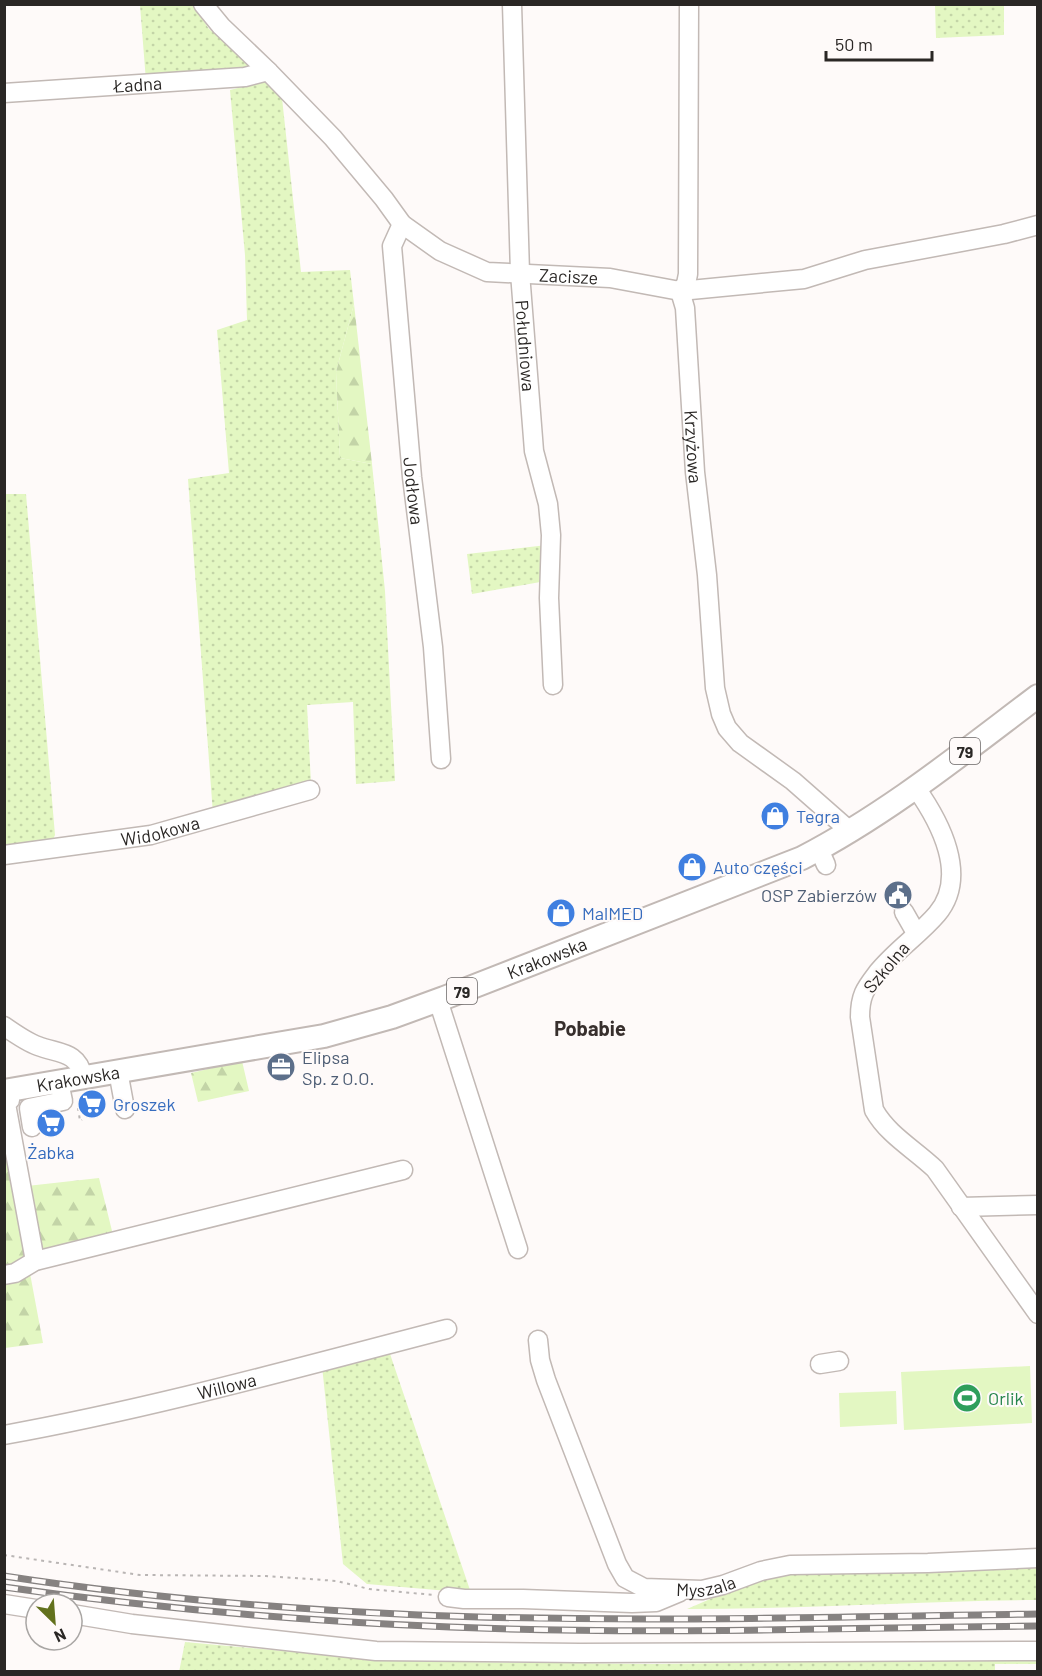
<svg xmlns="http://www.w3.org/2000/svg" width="1042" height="1676" viewBox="0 0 1042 1676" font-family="Barlow,sans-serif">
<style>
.grass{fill:url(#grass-dots)}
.forest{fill:url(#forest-firs)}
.pitch{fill:#e3f7c2}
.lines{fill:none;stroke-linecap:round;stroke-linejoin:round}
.minor-casing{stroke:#c2b9b5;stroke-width:21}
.major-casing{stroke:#c2b9b5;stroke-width:26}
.path{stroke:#b9b5b4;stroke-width:2;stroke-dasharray:3 4.5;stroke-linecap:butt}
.minor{stroke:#fff;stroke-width:18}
.major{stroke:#fff;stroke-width:22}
.rail-casing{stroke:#868281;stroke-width:7}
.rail{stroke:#fefaf9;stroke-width:4.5;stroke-dasharray:14;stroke-linecap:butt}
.labels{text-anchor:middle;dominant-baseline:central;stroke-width:4.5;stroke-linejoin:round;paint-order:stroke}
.shield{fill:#fefaf9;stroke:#6a6665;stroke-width:1.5}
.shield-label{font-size:16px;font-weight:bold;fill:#2a2725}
.street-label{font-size:18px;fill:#2a2725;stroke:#fefaf9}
.shop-label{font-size:18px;fill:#366cbe;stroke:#fefaf9;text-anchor:start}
.service-label{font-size:18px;fill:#4e5e75;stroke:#fefaf9;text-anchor:end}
.leisure-label{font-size:18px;fill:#27864d;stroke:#fefaf9;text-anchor:start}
.neighbourhood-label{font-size:20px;font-weight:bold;fill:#372f2d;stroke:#fefaf9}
</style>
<defs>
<pattern id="grass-dots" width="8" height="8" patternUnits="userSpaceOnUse" patternTransform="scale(1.5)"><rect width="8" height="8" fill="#e3f7c2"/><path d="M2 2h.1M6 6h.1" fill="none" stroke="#c3d4a7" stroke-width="1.8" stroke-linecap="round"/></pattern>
<pattern id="forest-firs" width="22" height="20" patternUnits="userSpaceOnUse" patternTransform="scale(1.5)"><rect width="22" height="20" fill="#e3f7c2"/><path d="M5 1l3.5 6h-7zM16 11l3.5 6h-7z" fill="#c3d4a7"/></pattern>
</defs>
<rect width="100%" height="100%" fill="#fefaf9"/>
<!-- grass -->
<path class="grass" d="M140,5H193L209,29L257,69L146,81Z
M935,5H1004V35L936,38Z
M270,80L281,89L301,272L350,270L354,304L336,372L340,458L372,464L385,591L395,781L356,784L353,702L307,705L311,784L213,814L188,479L229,473L217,330L247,320L245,255L230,90Z
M4,494H26L55,835L51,844L4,849Z
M547,545L546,581L472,594L467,554Z
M388,1348L471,1593L367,1584L343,1564L322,1366Z
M1037,1568V1600C921,1601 804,1609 687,1609L759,1578L780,1573Z
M185,1642L370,1659L462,1662L653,1664L1038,1659L1037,1664H995V1672H179Z"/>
<!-- forest -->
<path class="forest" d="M354,304L372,464L340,458L336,372Z
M242,1061L249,1091L198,1102L191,1073Z
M4,1104L18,1187L99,1178L113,1235L26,1252L43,1343L5,1348Z"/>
<!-- pitch -->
<path class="pitch" d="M1030,1366L1032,1423L904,1430L901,1372Z
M896,1391L897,1424L840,1427L839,1393Z"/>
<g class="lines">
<!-- minor casing -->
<g class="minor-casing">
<g id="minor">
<path id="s1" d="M203,4L221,26L268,71L333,138L384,199L402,224L440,251L487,272L610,278L680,291L804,279L865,260L1004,234L1038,225"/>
<path id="s2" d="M512,4L520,273L534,451L548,504L551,535L549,598L553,685"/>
<path id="s3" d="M689,4L688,274L686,284L680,291L685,308L695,472L707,575L715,688L721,714L727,728L740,743L793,781L851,832"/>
<path id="s4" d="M4,93L245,77L268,71"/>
<path id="s5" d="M402,224L392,246L412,477L433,647L441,759"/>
<path d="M916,788C940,822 969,876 937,914C919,935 896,950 878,972C865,989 860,995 860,1017L874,1110C888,1135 914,1149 935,1169L1038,1314"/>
<path d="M819,849L826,865"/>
<path id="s6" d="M4,855L151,835L310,790"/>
<path d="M904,912L916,933"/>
<path d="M438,1000L518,1249"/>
<path d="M4,1026C14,1033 27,1042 38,1046C59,1054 78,1051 83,1077"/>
<path d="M118,1071L125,1109"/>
<path d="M8,1090L10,1100L6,1104L35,1261"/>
<path d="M32,1127L29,1108L63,1101L59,1082"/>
<path d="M961,1207L1038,1205"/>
<path d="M4,1275L15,1273L35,1261L403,1170"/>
<path id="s7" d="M538,1340L540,1360L546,1380L617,1564L625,1578L644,1588L702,1590L723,1585L761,1571L790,1565L928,1563L1038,1558"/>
<path d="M820,1364L839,1361"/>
<path id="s8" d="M4,1435C154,1408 300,1367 447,1329"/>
<path d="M448,1597L464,1599H523L632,1603L656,1602L680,1592"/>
<path d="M4,1604L36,1609"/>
<path d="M72,1614L132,1624L376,1651L580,1653L1038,1651"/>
</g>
</g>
<!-- major casing -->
<g class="major-casing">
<g id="major">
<path id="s9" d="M4,1091L324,1036L392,1017L444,998L802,858C887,814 961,754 1038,696"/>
</g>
</g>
<!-- path -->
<path class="path" d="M78,1108L80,1121L82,1120
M4,1555L140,1575L266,1576L337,1581L369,1589L434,1595"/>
<!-- minor -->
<use href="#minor" class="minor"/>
<!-- major -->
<use href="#major" class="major"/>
<!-- rail casing -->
<g class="rail-casing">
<path id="rail" d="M4,1576C141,1597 280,1609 419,1615C625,1623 831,1617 1038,1614
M4,1587C152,1608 301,1621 450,1627C645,1635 842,1628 1038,1626"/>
</g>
<!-- rail -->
<use href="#rail" class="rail"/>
</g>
<!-- icons -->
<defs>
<g id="shop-disc" transform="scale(1.5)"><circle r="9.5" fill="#3f7fe0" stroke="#fefaf9"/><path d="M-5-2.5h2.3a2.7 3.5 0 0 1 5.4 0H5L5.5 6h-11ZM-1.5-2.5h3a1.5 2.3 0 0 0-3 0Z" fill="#fff"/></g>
<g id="civic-disc" transform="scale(1.5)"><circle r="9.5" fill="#5c6f8a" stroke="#fefaf9"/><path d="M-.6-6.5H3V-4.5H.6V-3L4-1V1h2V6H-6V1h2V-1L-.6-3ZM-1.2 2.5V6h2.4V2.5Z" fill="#fff"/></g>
<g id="office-disc" transform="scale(1.5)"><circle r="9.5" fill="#5c6f8a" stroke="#fefaf9"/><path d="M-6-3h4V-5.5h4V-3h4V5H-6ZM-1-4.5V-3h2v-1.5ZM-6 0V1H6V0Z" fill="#fff"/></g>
<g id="supermarket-disc" transform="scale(1.5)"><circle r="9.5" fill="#3f7fe0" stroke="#fefaf9"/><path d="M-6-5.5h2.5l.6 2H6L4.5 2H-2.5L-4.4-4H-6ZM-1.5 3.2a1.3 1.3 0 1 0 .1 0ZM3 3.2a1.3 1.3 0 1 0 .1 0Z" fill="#fff"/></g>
<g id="stadium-disc" transform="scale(1.5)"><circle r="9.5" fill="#2e9e5b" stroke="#fefaf9"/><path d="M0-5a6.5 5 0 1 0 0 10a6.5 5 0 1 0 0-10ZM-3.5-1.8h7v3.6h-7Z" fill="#fff"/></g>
</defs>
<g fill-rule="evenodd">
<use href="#shop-disc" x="775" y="816"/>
<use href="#shop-disc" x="692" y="867"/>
<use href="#civic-disc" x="898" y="895"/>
<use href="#shop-disc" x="561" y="913"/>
<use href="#office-disc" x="281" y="1067"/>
<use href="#supermarket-disc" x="92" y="1104"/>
<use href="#supermarket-disc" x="51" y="1123"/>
<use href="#stadium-disc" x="967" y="1398"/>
</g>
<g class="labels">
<!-- shield labels -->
<g class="shield">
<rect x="950" y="738" width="30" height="26" rx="4.5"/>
<rect x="447" y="978" width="30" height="26" rx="4.5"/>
</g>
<g class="shield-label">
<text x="965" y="751">79</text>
<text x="462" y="991">79</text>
</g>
<!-- street labels -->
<g class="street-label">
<text stroke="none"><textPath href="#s4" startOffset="134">Ładna</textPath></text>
<text stroke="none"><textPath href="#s1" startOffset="477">Zacisze</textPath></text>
<text stroke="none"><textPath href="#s2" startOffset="342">Południowa</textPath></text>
<text stroke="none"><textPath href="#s3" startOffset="446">Krzyżowa</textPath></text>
<text stroke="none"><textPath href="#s5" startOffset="270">Jodłowa</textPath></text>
<text stroke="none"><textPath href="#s6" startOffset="158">Widokowa</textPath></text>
<text stroke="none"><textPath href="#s9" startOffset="561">Krakowska</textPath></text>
<text transform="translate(886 967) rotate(-50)">Szkolna</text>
<text stroke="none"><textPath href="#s9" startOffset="75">Krakowska</textPath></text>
<text stroke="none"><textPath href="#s8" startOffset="228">Willowa</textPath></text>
<text stroke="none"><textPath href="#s7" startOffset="338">Myszala</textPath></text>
</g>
<!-- shop labels -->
<g class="shop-label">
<text x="796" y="816">Tegra</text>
<text x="713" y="867">Auto części</text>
<text x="582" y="913">MalMED</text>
<text x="113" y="1104">Groszek</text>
<text x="51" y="1152" text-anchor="middle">Żabka</text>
</g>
<!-- service labels -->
<g class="service-label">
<text x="877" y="895">OSP Zabierzów</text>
<text x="302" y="1057" text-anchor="start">Elipsa<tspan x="302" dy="21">Sp. z O.O.</tspan></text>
</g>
<!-- leisure labels -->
<g class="leisure-label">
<text x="988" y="1398">Orlik</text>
</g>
<!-- neighbourhood labels -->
<g class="neighbourhood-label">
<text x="590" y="1028">Pobabie</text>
</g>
</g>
<!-- border -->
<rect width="1042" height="1676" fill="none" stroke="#2a2725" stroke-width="12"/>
<!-- north arrow -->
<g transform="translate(54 1622) rotate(155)"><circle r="28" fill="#fefaf9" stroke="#a9a6a4" stroke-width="1.5"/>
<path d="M0-4.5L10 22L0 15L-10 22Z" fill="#62711d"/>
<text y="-9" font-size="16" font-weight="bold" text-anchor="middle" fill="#2a2725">N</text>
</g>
<!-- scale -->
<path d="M826 51v9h106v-9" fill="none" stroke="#2a2725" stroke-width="3"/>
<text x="835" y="51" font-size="18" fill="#2a2725" stroke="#fefaf9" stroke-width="4.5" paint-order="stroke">50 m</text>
</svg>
